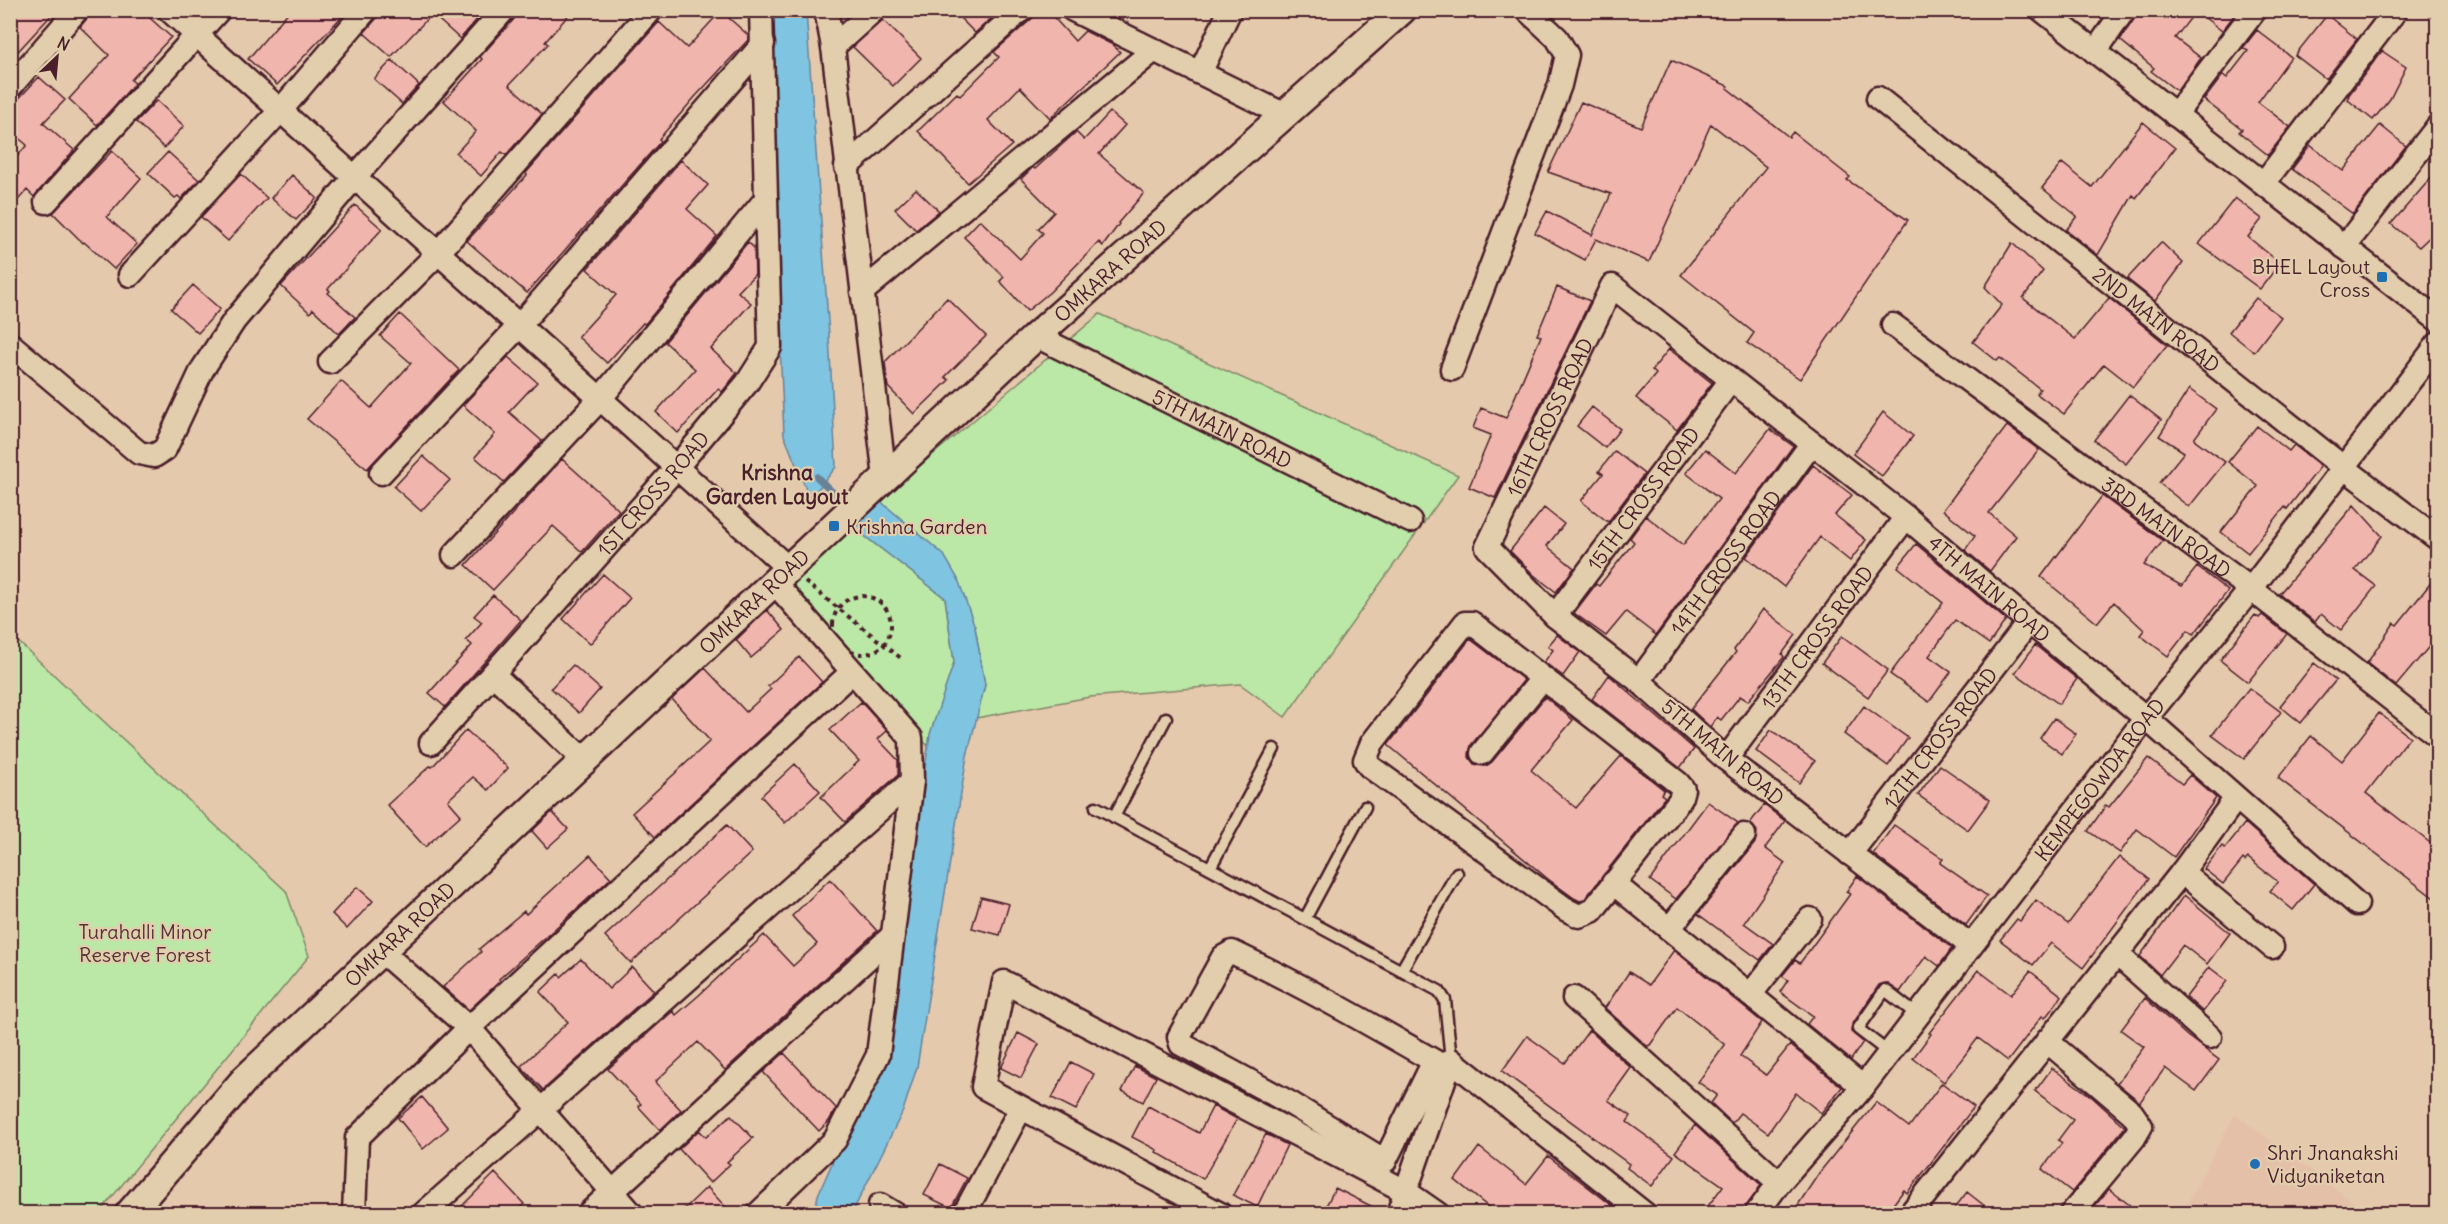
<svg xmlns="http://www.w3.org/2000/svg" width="2448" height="1224" viewBox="0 0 2448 1224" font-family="Delius,sans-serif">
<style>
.built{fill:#e5c0a9}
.green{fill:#bbe8a6;stroke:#828468;stroke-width:1.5}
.water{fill:#7fc4e0;stroke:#6a8298;stroke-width:1.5}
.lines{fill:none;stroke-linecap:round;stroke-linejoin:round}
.stream{stroke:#6a8298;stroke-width:7}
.building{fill:#f0b5ac;stroke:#4a1f2b;stroke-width:1.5}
.service-casing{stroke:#4a1f2b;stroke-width:15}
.minor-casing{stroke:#4a1f2b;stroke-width:27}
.tertiary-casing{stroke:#4a1f2b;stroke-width:32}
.path{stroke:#4a1f2b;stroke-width:4;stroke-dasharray:4.5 4.5;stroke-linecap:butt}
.service{stroke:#e2ceac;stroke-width:10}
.minor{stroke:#e2ceac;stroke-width:22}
.tertiary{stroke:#e2ceac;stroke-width:27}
.poi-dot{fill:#1f6fb2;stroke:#e2ceac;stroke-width:2}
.labels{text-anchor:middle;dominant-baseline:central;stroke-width:4.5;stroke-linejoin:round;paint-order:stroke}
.poi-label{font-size:20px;fill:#4a1f2b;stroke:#e2ceac;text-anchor:start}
.street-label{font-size:20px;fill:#4a1f2b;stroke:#e2ceac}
.park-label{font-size:20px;fill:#553337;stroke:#e2ceac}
.neighbourhood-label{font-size:21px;font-weight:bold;fill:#4a1f2b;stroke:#e2ceac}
</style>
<rect width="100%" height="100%" fill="#e5c9ac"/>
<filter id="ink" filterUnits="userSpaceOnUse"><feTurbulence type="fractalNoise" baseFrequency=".0167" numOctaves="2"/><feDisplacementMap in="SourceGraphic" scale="12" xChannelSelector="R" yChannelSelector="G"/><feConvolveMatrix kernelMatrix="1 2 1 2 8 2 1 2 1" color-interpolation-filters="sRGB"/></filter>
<g filter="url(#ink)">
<!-- built -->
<path class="built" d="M2235,1114L2368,1213H2182Z"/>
<!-- green -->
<path class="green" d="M1100,314L1458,475L1285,717L1240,684L1090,697L976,718L985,685L975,627L879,500Z
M854,528L945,598L954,662L928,746L783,587Z
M10,634L286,891L309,956L99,1213H11Z"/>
<!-- water -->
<path class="water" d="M765,11H806L829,335L836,467L810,499L784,435Z
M879,500L944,555L958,579L975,627L985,685L967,756L917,1067L903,1111L852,1213L814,1214L818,1195L833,1161L881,1067L930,734L954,662L945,598L854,528Z"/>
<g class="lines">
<!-- stream -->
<path class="stream" d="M817,477L848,507"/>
</g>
<!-- building -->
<path class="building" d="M10,10H56L10,60Z
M94,10H141L171,37L131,80L135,83L97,125L69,99L109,55L80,27Z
M290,10H348L277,85L248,59Z
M379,10H485L460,39L432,14L391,57L364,33L377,18Z
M517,10H573L545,42L548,44L509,85L542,114L506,155L502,152L481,176L456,153L476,131L444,101L482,59L480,57L514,19Z
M952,10H995L997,13L975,33Z
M1042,10H1047L1075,41L1085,31L1113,45L1120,52L1050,118L1020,87L988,120L1012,145L968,183L918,131L957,93L960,96L999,57L994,52Z
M2137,10H2238L2222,31L2196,11L2175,38L2201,58L2177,91L2151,71L2154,68L2120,40L2135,18Z
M721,11L748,35V40L695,97L659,139L661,141L527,293L467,241L527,175L526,173L659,22L687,48Z
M2327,15L2357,39L2326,79L2295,55Z
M883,20L921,58L893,86L853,47Z
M2257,30L2291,57L2258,102L2290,127L2268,155L2239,132L2242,129L2204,100L2223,75L2227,78L2248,51L2243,48Z
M2382,51L2406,67L2390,99L2373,120L2348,100L2349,97L2348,96Z
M392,60L419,85L402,104L374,79Z
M1671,60L1728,86L1727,88L1789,137L1793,132L1850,177L1847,180L1908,220L1800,379L1747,343L1754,333L1681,275L1766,167L1711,124L1649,262L1596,239L1585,260L1535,233L1547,211L1592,235L1611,194L1548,172L1581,102L1641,127Z
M39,77L65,100L43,123L74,150L34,197L27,190L10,209L11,163L27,145L10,131V108Z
M157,101L184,126L164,148L136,122L155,102Z
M1110,112L1125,125L1099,154L1144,193L1118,223L1119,224L1103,246L1099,242L1050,292L1027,311L1000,281L1004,277L964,237L980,220L1020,259L1043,233L1038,229L1054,212L1021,179L1033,167L1035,169L1076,132L1084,140Z
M2143,122L2175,148L2136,198L2133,195L2098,255L2066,230L2077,216L2042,188L2062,163L2092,187Z
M2380,125L2406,146L2353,214L2292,169L2310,145L2343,171Z
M112,151L141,178L107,217L137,244L114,269L84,242L83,243L53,213Z
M168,152L199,180L181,199L178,196L175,198L148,173Z
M681,160L708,185L687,209L717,236L645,324L643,323L607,363L578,337L616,295L587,269Z
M2438,170V229L2419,247L2391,224Z
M241,174L267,198L228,241L201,217Z
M292,175L317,198L296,220L271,198Z
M916,189L939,211L916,230L895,209Z
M2235,198L2262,219L2248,237L2280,263L2260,289L2199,244Z
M355,205L382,229L328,289L330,291L328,293L355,317L339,334L313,309L310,313L281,286Z
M748,242L754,248L755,274L738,292L751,303L711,349L737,373L722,392L718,389L678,433L656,412L695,369L665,342Z
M2161,242L2183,263L2155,301L2127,279Z
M2012,243L2043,271L2023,298L2075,339L2109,298L2167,345L2133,387L2104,364L2064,414L2037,394L2040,389L2000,358L1997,361L1973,342L2002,305L1985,287Z
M193,285L220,309L198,333L171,309Z
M1557,287L1590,301L1495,498L1469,487L1491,435L1473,428L1481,408L1506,418L1541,336L1537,335Z
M947,298L986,336L945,377L949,380L914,414L888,387L885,362Z
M2256,298L2281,317L2254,352L2229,332Z
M400,314L459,370L367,469L307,419L341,381L371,408L411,363L380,336Z
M1669,349L1712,383L1677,430L1636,398L1656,374L1652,370Z
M508,357L537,382L509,412L542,441L504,482L475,457L495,434L463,405Z
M2189,389L2216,409L2194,439L2225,462L2189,507L2159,483L2184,452L2159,436Z
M2129,395L2161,420L2126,464L2094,440Z
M1592,407L1620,429L1605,448L1577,426Z
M1883,412L1913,436L1882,476L1853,454Z
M2007,426L2039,450L1989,513L2016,536L1990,571L1965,550L1975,536L1943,510Z
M2257,426L2289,451L2294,445L2321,466L2287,509L2285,507L2248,553L2221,532L2258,486L2228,462Z
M1770,429L1793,446L1656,635L1626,612L1606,636L1574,613L1596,584L1599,586L1634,542L1630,538L1646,516L1683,545L1719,499L1686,473L1705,449L1736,473Z
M1615,451L1644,474L1608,522L1581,501L1603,474L1599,471Z
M423,456L450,480L421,511L394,487Z
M562,459L619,510L582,552L553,526L493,590L466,565Z
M1813,465L1852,495L1835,515L1866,540L1850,561L1820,537L1784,587L1746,557Z
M2102,496L2163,541L2144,565L2182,586L2197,567L2228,591L2194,634L2188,630L2168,656L2140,635L2144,630L2114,602L2097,623L2041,577Z
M2354,505L2382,536L2355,570L2376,586L2341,630L2321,614L2315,622L2279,594Z
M1544,508L1564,524L1547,546L1574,568L1556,592L1534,575L1510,551Z
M1916,544L2006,620L1989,644L1955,620L1929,656L1951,672L1929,702L1890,674L1943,603L1898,567Z
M603,574L630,598L590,644L563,619Z
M2438,574V636L2396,686L2367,663L2394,623L2397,625Z
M493,595L521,620L445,707L429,693L472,645L466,640L482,622L474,616Z
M1763,609L1796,635L1782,654L1784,657L1748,701L1740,696L1721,720L1717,717L1710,727L1691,709L1736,652L1734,650Z
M767,610L784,630L751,658L736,640Z
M2255,615L2259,618L2262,615L2287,634L2248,682L2220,660Z
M1557,635L1580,652L1563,676L1544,662L1553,650L1548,646Z
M1842,636L1888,670L1868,697L1822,663Z
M1470,639L1524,680L1471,745L1469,757L1474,764L1486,766L1492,762L1545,697L1573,720L1531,770L1576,808L1621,756L1664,790L1661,794L1665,797L1584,900L1580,901L1574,898L1548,879L1388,745Z
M2035,645L2077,679L2059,704L2015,673Z
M799,657L822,682L655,837L632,813L710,741L672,699L705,668L746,712L771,689L768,686Z
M2314,663L2336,680L2301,723L2280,706Z
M573,665L600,689L579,713L551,688Z
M1609,675L1694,749L1680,768L1592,699Z
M2249,688L2281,712L2244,759L2212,735Z
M861,702L887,731L878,739L898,760V775L845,822L821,797L859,761L830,730Z
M1864,706L1908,738L1888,766L1844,734Z
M2379,713L2410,737L2366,793L2438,849V901L2278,778L2311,736L2342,761Z
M2054,718L2076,734L2062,754L2040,738Z
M466,730L508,768L488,790L473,777L448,800L461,815L425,847L387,805L430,766L432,767Z
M1771,730L1815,761L1799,783L1756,751Z
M2148,758L2182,784L2190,775L2216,798L2174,857L2137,829L2120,853L2088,831L2106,805L2109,807Z
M795,764L820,791L785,823L761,796Z
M1940,765L1990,800L1968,830L1918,795Z
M1708,802L1738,823L1676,899L1650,880Z
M1764,805L1785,821L1765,848L1785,863L1744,923L1773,944L1760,960L1698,914L1755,843L1757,831L1750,823Z
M552,812L568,829L547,848L532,831Z
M2245,823L2314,884L2293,910L2270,891L2278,882L2248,858L2245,861L2243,859L2223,884L2204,869L2222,846L2225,848Z
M727,825L752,852L631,963L605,936Z
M1894,825L1943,859L1940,863L1987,896L1966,925L1873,854Z
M590,855L611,878L499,979L500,981L469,1010L443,987L481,952L479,949L524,911L526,914Z
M2119,857L2149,879L2083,968L2051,943L2033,965L2000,940L2017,919L2020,921L2036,900L2068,924Z
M1857,876L1952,948L1939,966L1926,956L1900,992L1886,983L1879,985L1852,1025L1851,1032L1863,1042L1851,1060L1807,1024L1813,1016L1780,992L1788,980L1782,976L1795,960L1800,963L1850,894L1846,892Z
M830,879L877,931L725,1070L698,1042L655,1082L681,1110L660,1130L638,1106L641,1104L608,1069L673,1011L676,1015L698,996L764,935L793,966L817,944L792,916Z
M357,887L373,901L347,929L332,914Z
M2184,895L2230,933L2207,964L2183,945L2160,975L2140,956Z
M981,897L1009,904L1000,935L972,928Z
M1674,950L1762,1022L1740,1056L1766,1075L1790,1045L1842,1087L1821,1113L1796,1093L1768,1133L1740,1113L1732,1123L1711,1103L1717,1095L1698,1082L1725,1045L1677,1007L1650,1045L1647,1046L1605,1008L1629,972L1649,985Z
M581,959L609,989L632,967L654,991L543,1090L521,1066L568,1022L540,992L559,974L561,977Z
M2209,967L2227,981L2203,1012L2186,997Z
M1978,970L2011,995L2030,971L2062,996L2045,1018L2042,1016L2008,1061L1978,1038L1944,1082L1913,1058L1931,1034L1929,1033Z
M2145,998L2187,1036L2219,1060L2196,1091L2165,1068L2140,1102L2117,1083L2144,1047L2121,1030Z
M1589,1030L1631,1068L1608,1100L1631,1116L1627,1122L1674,1156L1652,1186L1627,1168L1629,1164L1502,1071L1527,1036L1565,1063Z
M1018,1033L1039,1044L1021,1078L1001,1068Z
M784,1053L836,1108L829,1121L819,1131L763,1072Z
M1071,1062L1094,1074L1076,1110L1052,1098Z
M1135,1066L1156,1077L1143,1102L1122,1091Z
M2052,1068L2092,1097L2125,1127L2072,1192L2042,1169L2062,1143L2058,1140L2073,1120L2035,1091Z
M1942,1083L1974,1107L1927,1168L1907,1193L1904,1190L1886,1214H1792L1819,1173L1876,1102L1909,1127Z
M422,1097L448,1128L423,1149L398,1118Z
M1148,1106L1199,1133L1213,1106L1237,1119L1203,1179L1156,1152L1157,1150L1132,1137Z
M731,1115L753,1138L727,1162L730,1164L710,1183L679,1149L699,1130L706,1137Z
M1695,1125L1761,1185L1742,1214H1702L1723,1186L1675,1152Z
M1266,1134L1287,1145L1257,1207L1233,1195Z
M1479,1147L1526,1184L1548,1156L1623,1214H1497L1455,1180Z
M940,1164L967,1178L951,1208L924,1195Z
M495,1173L524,1204L514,1214H454Z
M707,1187L732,1214H679Z
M1335,1188L1385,1213V1214H1322Z
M2109,1189L2141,1214H2100L2093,1208Z
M1967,1192L1995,1214H1950Z"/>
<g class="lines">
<!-- service casing -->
<g class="service-casing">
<path id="service" d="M1096,807L1439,991L1445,1000L1451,1060
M1114,817L1166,718
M1210,868L1274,749
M1305,919L1365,807
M1401,971L1457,873
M1888,1052L1858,1029L1885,990L1917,1015"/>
</g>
<!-- minor casing -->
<g class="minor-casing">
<g id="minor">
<path d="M169,10L788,568"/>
<path d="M826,10L833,47L885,478"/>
<path d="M1073,10L1285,115"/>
<path d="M2042,10L2438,320"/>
<path d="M833,47L874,10"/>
<path d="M2095,52L2124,10"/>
<path d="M1200,73L1230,10"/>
<path d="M10,87L77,10"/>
<path id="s1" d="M1878,98L2343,467L2438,539"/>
<path d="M2175,115L2255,10"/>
<path d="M846,167L1021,10"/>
<path d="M2263,184L2396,10"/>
<path d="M46,202L219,10"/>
<path d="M2344,247L2438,126"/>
<path d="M130,275L280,111L366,10"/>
<path d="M862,292L1154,50"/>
<path id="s2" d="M1893,325L2251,589L2438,736"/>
<path id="s3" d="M1036,336L1410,521"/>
<path d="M10,344L139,453L154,456L165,449L202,370L234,321L354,178L504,10"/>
<path d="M330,362L438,253L651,10"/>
<path d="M1452,369L1560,85L1567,55L1557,38L1527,10"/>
<path d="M381,473L519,326L763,44"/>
<path d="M454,555L600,399L766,199"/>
<path id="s4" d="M1555,616L1731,380"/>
<path d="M1465,623H1472L1477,627L1678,783L1683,789L1680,800L1592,911L1579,916L1567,910L1369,766L1365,760L1372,743Z"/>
<path d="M493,674L584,760"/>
<path id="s5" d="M1639,681L1812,443"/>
<path id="s6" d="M431,743L676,468L747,383L770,347L761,10"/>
<path d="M1482,753L1542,679"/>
<path id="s7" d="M1726,759L1906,517"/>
<path id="s8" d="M1850,854L2029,622"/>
<path d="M2182,872L2272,947"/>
<path d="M1613,883L1863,1087"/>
<path d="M1669,929L1744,835"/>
<path id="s9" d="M1970,945L1726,759L1639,681L1555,616L1487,547L1612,286L1906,517L2029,622L2146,718L2357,904"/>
<path d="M381,951L469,1028L632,1214"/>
<path d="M2117,954L2210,1037"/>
<path d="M1750,995L1810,919"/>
<path d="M1574,998L1779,1183"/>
<path d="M2047,1041L2132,1113L2141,1126L2134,1138L2071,1214"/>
<path d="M1434,1061L1385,1161L1290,1103L1181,1044L1179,1037L1223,957L1232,952C1306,987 1377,1028 1448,1069"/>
<path d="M880,1205L895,1214"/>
<path d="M354,1214L357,1138L469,1028L852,672"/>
<path d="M423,1214L912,781"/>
<path d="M588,1214L893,935"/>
<path d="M758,1214L835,1140L878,1055L912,781L911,738L774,582"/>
<path d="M964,1214L1021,1108"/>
<path d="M1220,1214L983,1087L1004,982L1405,1191L1438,1214"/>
<path d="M1398,1214L1451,1060L1645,1214"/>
<path id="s10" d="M1756,1214L1779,1183L1863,1087L2146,718L2251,589L2438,344"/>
<path d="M1910,1214L2182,872L2236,798"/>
</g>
</g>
<!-- tertiary casing -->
<g class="tertiary-casing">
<g id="tertiary">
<path id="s11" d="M129,1214L245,1079L1036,336L1402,10"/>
</g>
</g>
<!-- path -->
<path class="path" d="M805,582L902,659
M833 625a29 29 0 1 1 58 0a29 29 0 1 1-58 0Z"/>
<!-- service -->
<use href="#service" class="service"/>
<!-- minor -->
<use href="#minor" class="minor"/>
<!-- tertiary -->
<use href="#tertiary" class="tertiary"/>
</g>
</g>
<!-- markers -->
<g class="poi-dot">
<rect x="2376" y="271" width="12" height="12" rx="3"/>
<rect x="828" y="520" width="12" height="12" rx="3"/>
<circle cx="2255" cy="1164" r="6"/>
</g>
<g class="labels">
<!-- poi labels -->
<g class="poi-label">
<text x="2370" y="266" text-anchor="end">BHEL Layout<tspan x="2370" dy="23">Cross</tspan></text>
<text x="846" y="526">Krishna Garden</text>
<text x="2267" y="1152">Shri Jnanakshi<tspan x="2267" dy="23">Vidyaniketan</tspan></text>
</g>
<!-- street labels -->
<g class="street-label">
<text stroke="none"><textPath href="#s11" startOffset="1362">OMKARA ROAD</textPath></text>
<text stroke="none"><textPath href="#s1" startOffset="356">2ND MAIN ROAD</textPath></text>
<text stroke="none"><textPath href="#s9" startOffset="771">16TH CROSS ROAD</textPath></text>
<text stroke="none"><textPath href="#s3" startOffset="208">5TH MAIN ROAD</textPath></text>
<text stroke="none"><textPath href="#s6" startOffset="334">1ST CROSS ROAD</textPath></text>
<text stroke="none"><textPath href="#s4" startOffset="147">15TH CROSS ROAD</textPath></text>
<text stroke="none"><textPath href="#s2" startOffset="340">3RD MAIN ROAD</textPath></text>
<text stroke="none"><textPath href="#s5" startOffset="147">14TH CROSS ROAD</textPath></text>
<text stroke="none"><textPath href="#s9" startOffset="1400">4TH MAIN ROAD</textPath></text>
<text stroke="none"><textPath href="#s11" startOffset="876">OMKARA ROAD</textPath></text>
<text stroke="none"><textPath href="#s7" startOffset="152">13TH CROSS ROAD</textPath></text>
<text stroke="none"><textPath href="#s8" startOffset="147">12TH CROSS ROAD</textPath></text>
<text transform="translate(1723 752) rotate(40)">5TH MAIN ROAD</text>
<text stroke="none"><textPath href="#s10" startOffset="554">KEMPEGOWDA ROAD</textPath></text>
<text stroke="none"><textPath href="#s11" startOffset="390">OMKARA ROAD</textPath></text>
</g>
<!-- park labels -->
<g class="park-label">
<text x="145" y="931">Turahalli Minor<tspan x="145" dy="23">Reserve Forest</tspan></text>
</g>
<!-- neighbourhood labels -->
<g class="neighbourhood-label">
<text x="777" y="472">Krishna<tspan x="777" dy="24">Garden Layout</tspan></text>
</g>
</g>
<!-- margin -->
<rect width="2448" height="1224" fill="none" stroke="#e2ceac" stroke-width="36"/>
<rect x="18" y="18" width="2412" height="1188" fill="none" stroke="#4a1f2b" stroke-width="2" filter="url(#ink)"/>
<!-- north arrow -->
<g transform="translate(57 57) rotate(26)" stroke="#e2ceac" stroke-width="4.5" paint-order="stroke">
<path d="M0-4.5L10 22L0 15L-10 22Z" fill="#4a1f2b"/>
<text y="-9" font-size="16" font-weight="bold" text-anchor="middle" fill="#4a1f2b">N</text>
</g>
</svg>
